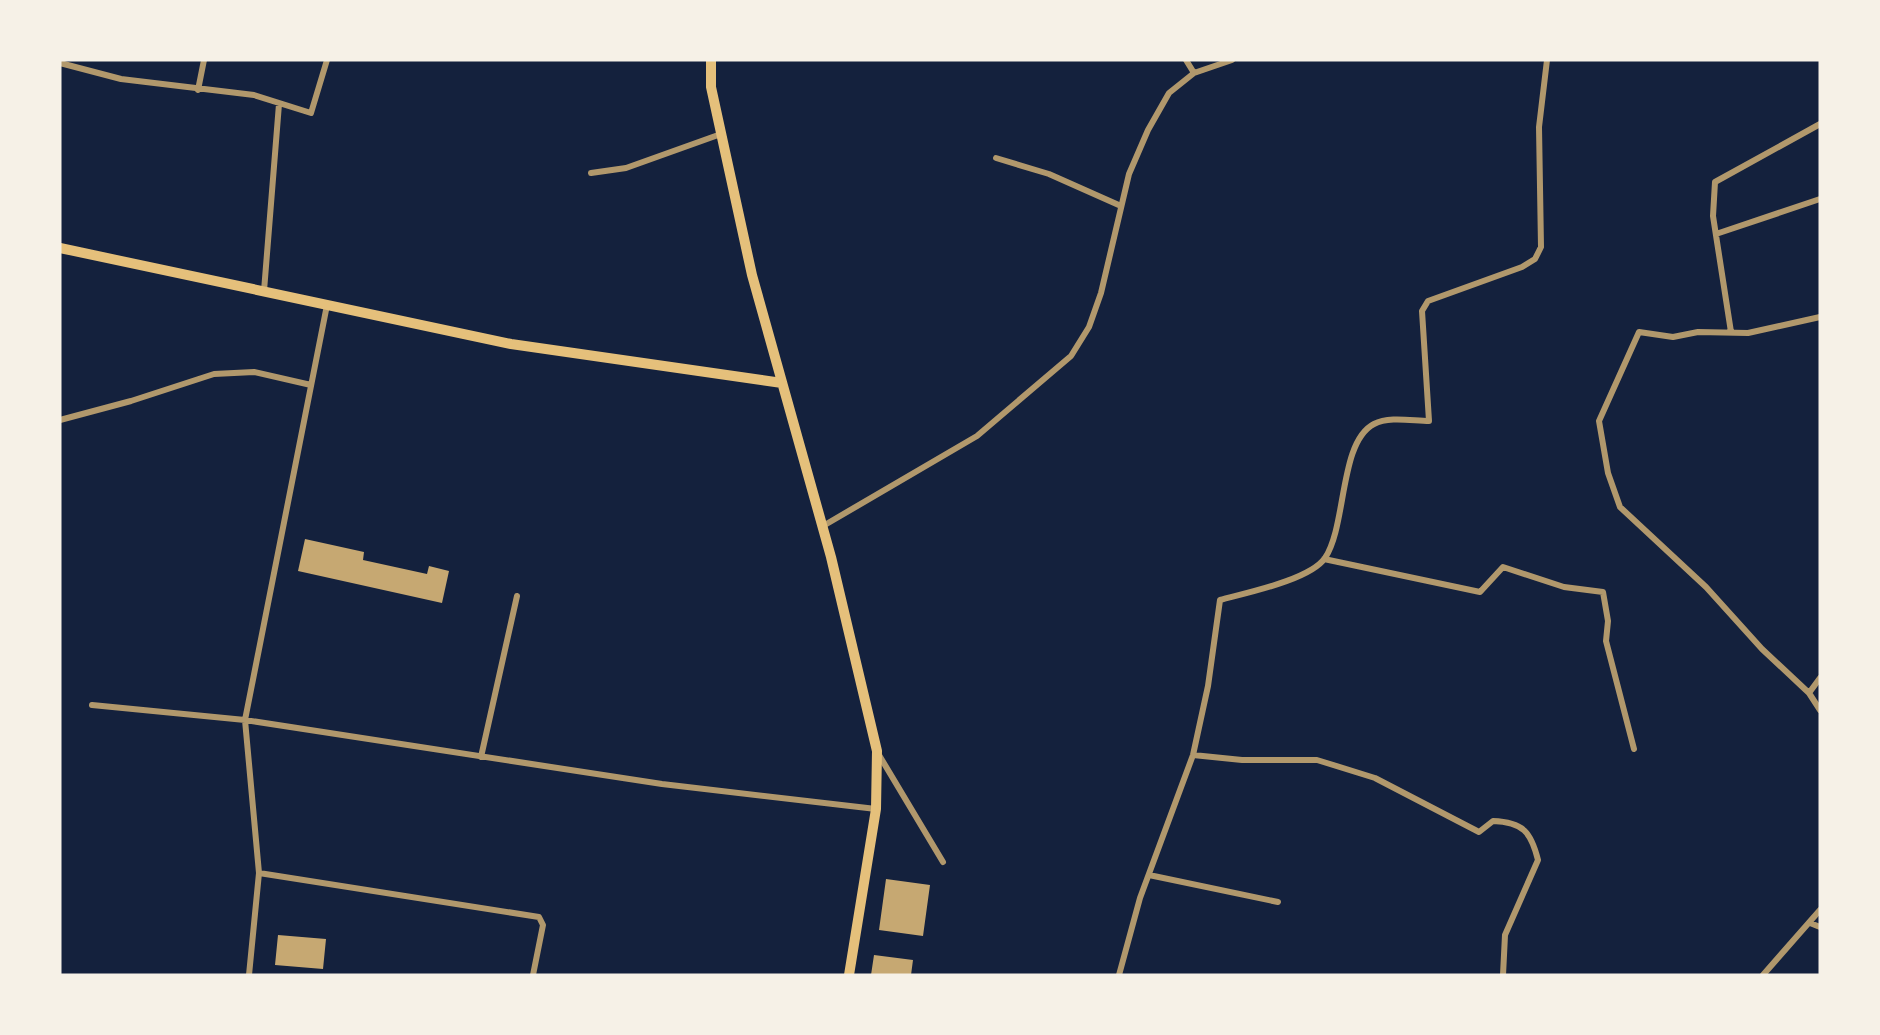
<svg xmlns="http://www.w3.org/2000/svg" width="1880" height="1035" viewBox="0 0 1880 1035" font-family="Quicksand,sans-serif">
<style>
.building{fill:#c6a872}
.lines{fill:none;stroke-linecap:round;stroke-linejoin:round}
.minor{stroke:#b1986c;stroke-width:6}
.secondary{stroke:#e5c07b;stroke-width:10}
</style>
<rect width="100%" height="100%" fill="#14213d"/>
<!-- building -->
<path class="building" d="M305,539L364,552L363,560L427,574L429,566L449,571L442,603L298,571Z
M886,879L930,885L923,936L879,930Z
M278,935L326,939L323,969L275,965Z
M874,955L913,960L911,975H871Z"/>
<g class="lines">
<!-- minor -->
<path class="minor" d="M1186,60L1194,73
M60,63L121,79L254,95L311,113L327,60
M198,90L204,60
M996,158L1049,174L1121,206
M591,173L626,168L721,134
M1716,234L1820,199
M264,291L279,104
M1820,317L1748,333L1698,332L1673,337L1639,332L1599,421L1608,473L1620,507L1706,587L1762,649L1809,693L1820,710
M1731,332L1713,216L1715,182L1820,124
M60,420L131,401L214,374L254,372L311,385
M823,526L977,436L1071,356L1089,327L1101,293L1129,174L1148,130L1169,93L1194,73L1232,60
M1324,559L1480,592L1503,567L1564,587L1603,592L1608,621L1606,641L1634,749
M1809,693L1820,678
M92,705L245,720L662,784L876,809
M879,755L943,862
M1193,755L1242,760H1317L1375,778L1479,832L1493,821C1523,822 1531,832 1538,860L1505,935L1503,975
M481,757L517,596
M259,873L539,917L543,925L533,975
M1149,875L1278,902
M1810,923L1820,927
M249,975L259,873L245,720L327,305
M1119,975L1140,898L1193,755L1208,686L1220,600C1245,593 1310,580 1325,558C1347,525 1339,442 1374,424C1389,416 1413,421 1429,421L1422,311L1428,301L1522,267L1535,259L1541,247L1539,127L1547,60
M1763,975L1820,910"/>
<!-- secondary -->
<path class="secondary" d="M711,60V87L752,275L831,557L877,751L876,809L849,975
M60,248L511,344L782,383"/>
</g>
<!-- border -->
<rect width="1880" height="1035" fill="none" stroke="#f6f1e7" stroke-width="123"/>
</svg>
